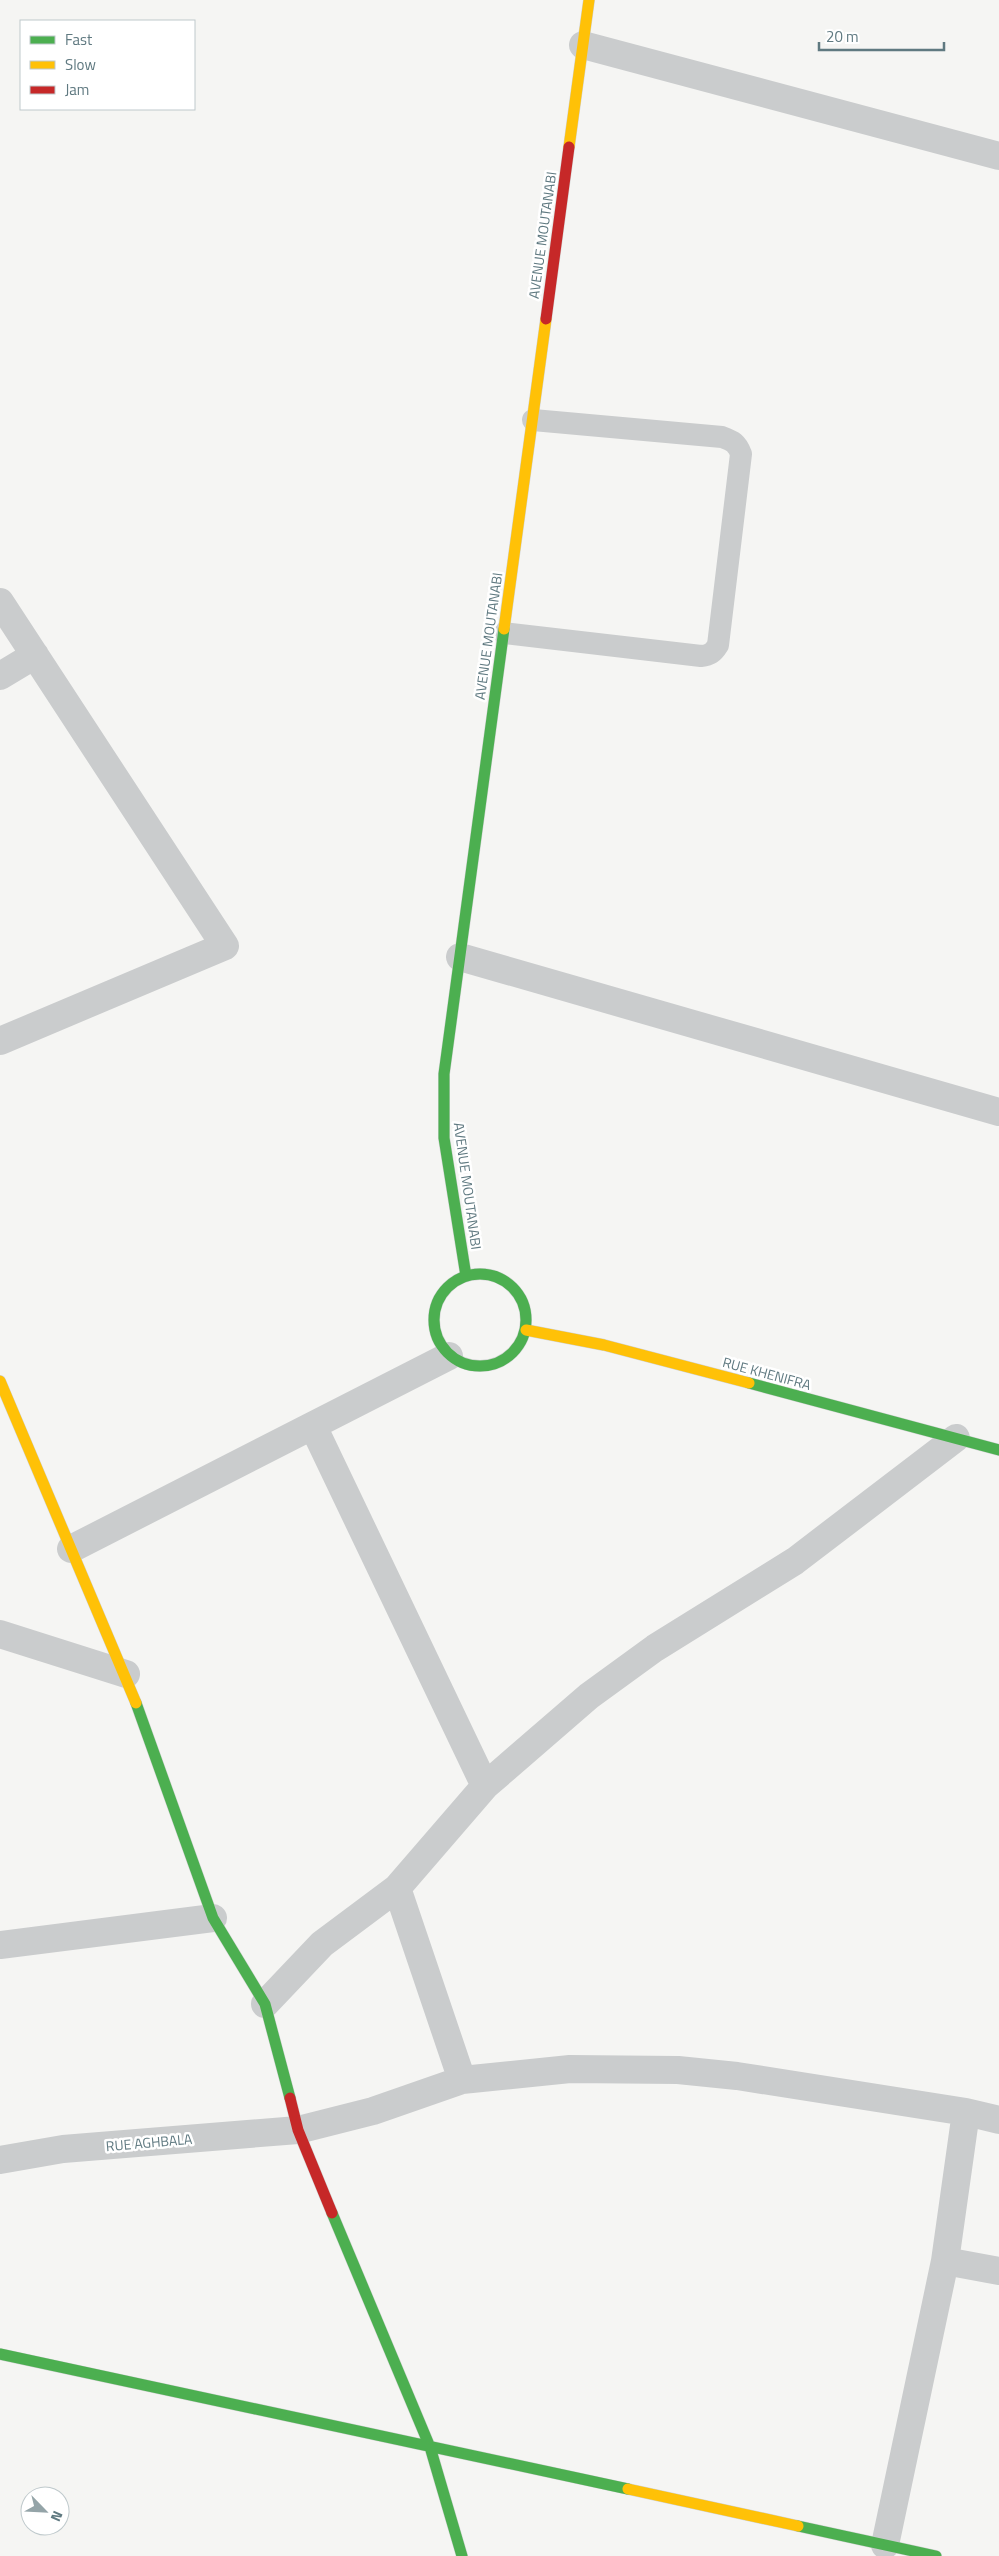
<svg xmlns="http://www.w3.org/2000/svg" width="999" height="2556" viewBox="0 0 999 2556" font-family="'Titillium Web',sans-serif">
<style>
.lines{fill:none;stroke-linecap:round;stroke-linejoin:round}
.fast-casing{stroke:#d1d3d3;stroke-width:12}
.slow-casing{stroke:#d1d3d3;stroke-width:12}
.jam-casing{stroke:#d1d3d3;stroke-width:12}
.lane{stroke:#cacccd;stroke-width:22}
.street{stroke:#cacccd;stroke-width:28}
.fast{stroke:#4caf50;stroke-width:11}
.slow{stroke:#ffc107;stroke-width:11}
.jam{stroke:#c62828;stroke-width:11}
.labels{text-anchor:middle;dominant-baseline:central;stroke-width:5;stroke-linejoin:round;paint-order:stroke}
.street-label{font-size:14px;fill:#5f7980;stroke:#fff}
</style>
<rect width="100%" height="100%" fill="#f5f5f3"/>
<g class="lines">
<!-- fast casing -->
<g class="fast-casing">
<path id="fast" d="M434 1320a46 46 0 1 1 92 0a46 46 0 1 1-92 0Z
M466,1276L444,1138V1074L504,629
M749,1383L999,1450
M136,1703L213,1918L265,2004L290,2098
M332,2213L430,2447L462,2556
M0,2354L628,2489
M798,2526L936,2556"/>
</g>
<!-- slow casing -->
<g class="slow-casing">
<path id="slow" d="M569,147L589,0
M504,629L546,319
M526,1330L604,1345L749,1383
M0,1381L136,1703
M628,2489L798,2526"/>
</g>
<!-- jam casing -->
<g class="jam-casing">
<path id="jam" d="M546,319L569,147
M290,2098L298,2130L332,2213"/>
</g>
<!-- lane -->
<path class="lane" d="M504,633L701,656C710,655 713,653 718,645L741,454C737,443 733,441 722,437L533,420"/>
<!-- street -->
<path class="street" d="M583,45L999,156
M0,602L225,946L0,1041
M0,676L35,655
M460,957L999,1112
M313,1426L485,1786
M71,1549L449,1356
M0,1634L126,1674
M397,1888L462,2080
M0,1945L213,1918
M265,2004L322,1944L397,1888L485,1786L589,1696L655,1648L795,1561L956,1438
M0,2160L63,2149L298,2130L373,2111L462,2080L570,2069L678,2070L737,2076L966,2112L999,2120
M945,2261L999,2271
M885,2545L945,2261L966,2112"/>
<!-- fast -->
<use href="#fast" class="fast"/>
<!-- slow -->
<use href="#slow" class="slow"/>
<!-- jam -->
<use href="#jam" class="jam"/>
</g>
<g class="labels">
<!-- street labels -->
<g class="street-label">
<text transform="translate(542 235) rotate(-82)">AVENUE MOUTANABI</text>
<text transform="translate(488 636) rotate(-82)">AVENUE MOUTANABI</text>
<text transform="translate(468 1186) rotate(82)">AVENUE MOUTANABI</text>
<text transform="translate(767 1373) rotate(15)">RUE KHENIFRA</text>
<text transform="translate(149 2142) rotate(-5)">RUE AGHBALA</text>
</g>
</g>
<!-- legend -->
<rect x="20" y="20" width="175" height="90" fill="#ffffff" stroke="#bfc9cc"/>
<rect x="30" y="36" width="25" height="8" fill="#4caf50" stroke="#bfc9cc"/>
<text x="65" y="45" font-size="15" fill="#5f7980">Fast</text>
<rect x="30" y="61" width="25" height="8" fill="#ffc107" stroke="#bfc9cc"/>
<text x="65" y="70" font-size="15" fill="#5f7980">Slow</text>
<rect x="30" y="86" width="25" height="8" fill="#c62828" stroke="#bfc9cc"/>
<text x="65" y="95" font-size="15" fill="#5f7980">Jam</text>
<!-- north arrow -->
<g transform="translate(45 2511) rotate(114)"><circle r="24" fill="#ffffff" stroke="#bfc9cc"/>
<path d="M0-4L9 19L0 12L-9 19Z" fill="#94a4a8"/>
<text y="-8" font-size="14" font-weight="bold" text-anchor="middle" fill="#5f7980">N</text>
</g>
<!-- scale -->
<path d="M819 42v8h125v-8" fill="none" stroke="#5f7980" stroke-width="2.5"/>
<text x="826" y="42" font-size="15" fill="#5f7980" stroke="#ffffff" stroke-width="4" paint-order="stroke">20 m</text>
</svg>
